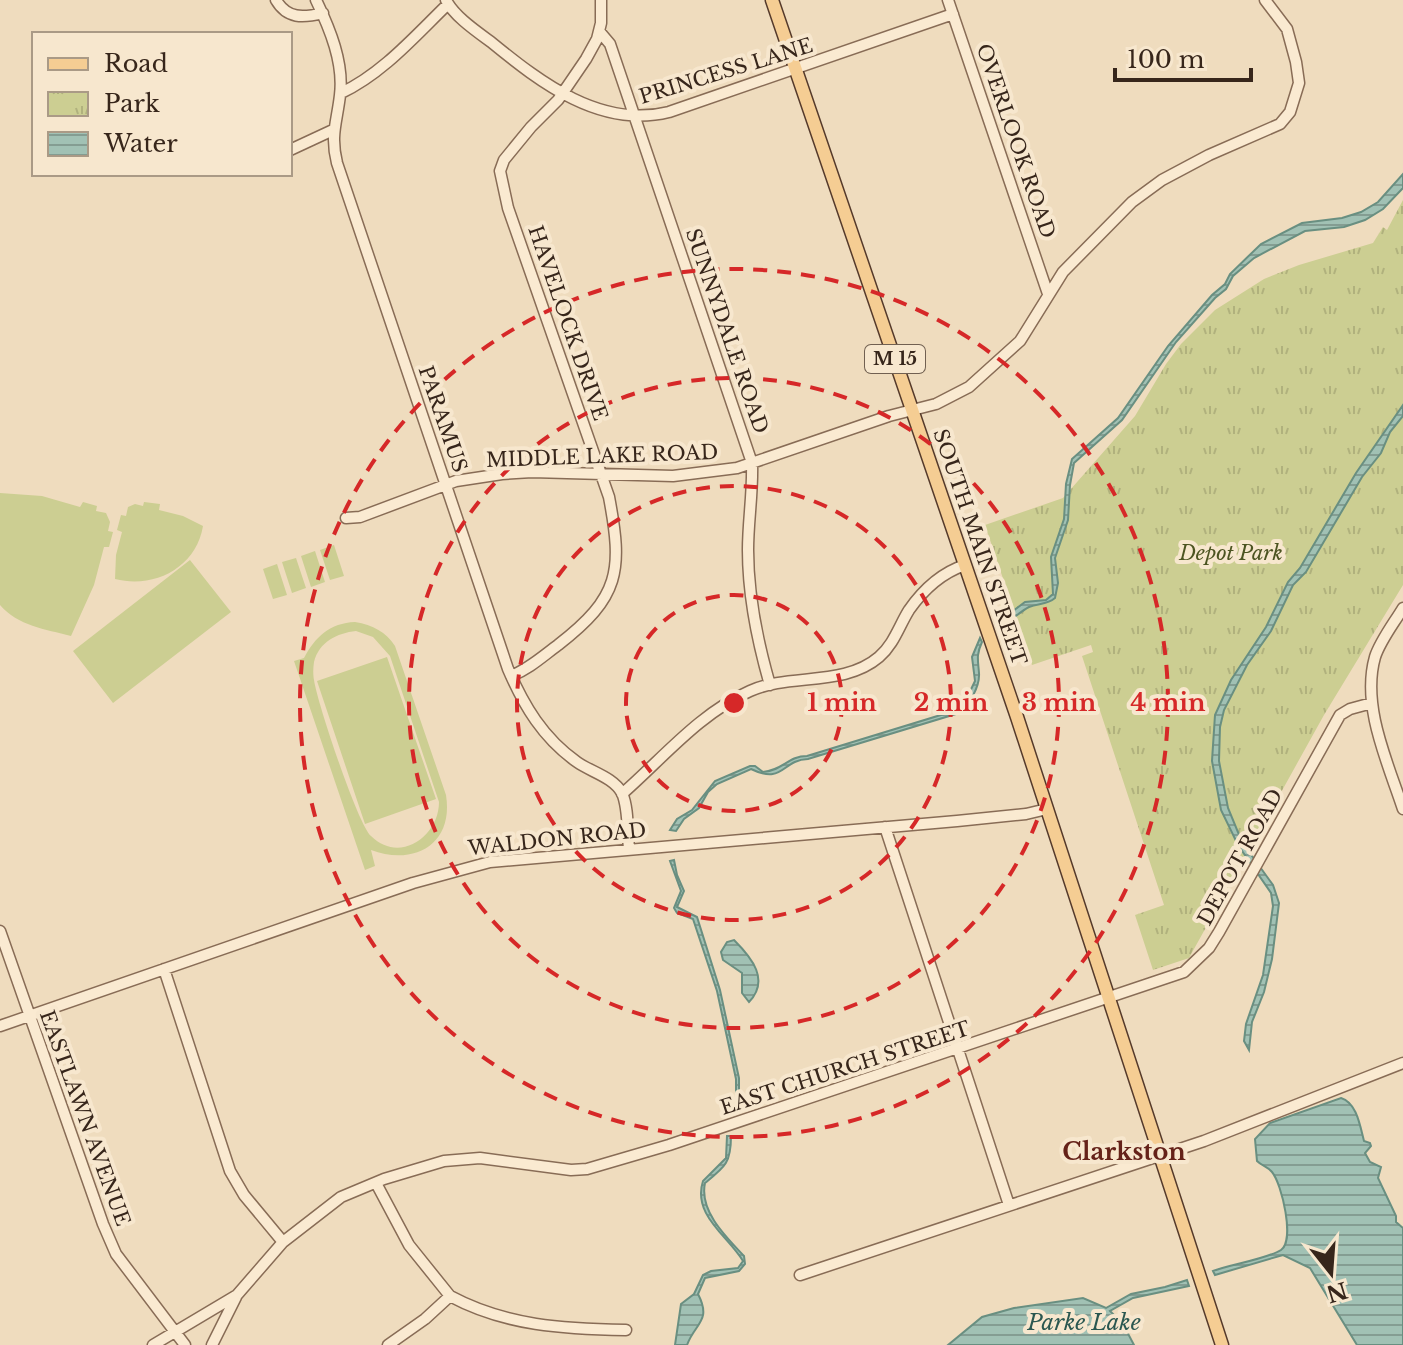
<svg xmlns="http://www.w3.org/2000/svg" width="1403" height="1345" viewBox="0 0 1403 1345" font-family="'Libre Baskerville',serif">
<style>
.grass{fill:#ccce92;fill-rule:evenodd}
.park{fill:url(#park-tufts)}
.water{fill:url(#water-rules);stroke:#698f81;stroke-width:2}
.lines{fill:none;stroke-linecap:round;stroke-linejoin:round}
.minor-casing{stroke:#886c56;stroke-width:13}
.major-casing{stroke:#553a2b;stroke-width:15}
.minor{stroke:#faead1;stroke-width:10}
.major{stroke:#f5cd93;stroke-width:12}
.ring{fill:none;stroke:#d62828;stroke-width:4;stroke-dasharray:14 10}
.labels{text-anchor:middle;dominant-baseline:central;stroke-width:8;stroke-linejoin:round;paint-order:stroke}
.shield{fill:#f7e7ce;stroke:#716051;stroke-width:2}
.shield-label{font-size:18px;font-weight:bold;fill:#37261b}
.street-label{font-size:20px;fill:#37261b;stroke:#f7e7ce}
.park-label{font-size:20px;font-style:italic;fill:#4c5421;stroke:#f7e7ce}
.water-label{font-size:22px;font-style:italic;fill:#2a5750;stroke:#f7e7ce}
.quarter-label{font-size:24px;font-weight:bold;fill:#652219;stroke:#f7e7ce}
.centre{fill:#d62828;stroke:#f7e7ce;stroke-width:4}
.ring-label{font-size:24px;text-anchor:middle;font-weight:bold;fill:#d62828;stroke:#f7e7ce;stroke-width:8;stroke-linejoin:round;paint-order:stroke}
</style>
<defs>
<pattern id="park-tufts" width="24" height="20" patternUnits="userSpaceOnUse" patternTransform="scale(2)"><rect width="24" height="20" fill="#ccce92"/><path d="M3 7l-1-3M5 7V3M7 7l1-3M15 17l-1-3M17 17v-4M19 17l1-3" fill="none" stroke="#b0b17d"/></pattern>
<pattern id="water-rules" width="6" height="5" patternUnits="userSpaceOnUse" patternTransform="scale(2)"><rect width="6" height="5" fill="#a1c1b4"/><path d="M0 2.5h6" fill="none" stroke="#849d92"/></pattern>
</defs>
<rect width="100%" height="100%" fill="#efdcbe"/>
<!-- grass -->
<path class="grass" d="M0,493L42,496L80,507L83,502L97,506L96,511L106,513L110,522L108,531L113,532L109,547H104L94,585L71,636C45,629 18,626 0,605Z
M144,502L160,504L159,510L183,516L203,526C196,568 154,589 115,579L116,555L122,532L117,530L121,515L126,516L128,507L135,504L143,506Z
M334,545L344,576L330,580L320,550Z
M315,551L325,582L311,587L301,556Z
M296,558L306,588L292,593L282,562Z
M190,560L231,612L113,703L73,651Z
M277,564L287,595L273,599L263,569Z
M355,622C373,625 386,632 395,646L446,795C454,845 413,866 371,850L375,866L365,870L294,661L304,658C315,637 330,623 355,622ZM356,631L373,637L390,656L439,802C439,837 399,864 371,836C358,825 317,702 314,680C313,675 313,668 314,662C319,642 337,633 356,631Z
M387,657L436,799L365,824L317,681Z"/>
<!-- park -->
<path class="park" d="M1403,200V585L1324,715L1189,958L1153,970L1135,915L1164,905L1082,656L1093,652L1091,645L1032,665L985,525L1063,498L1135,416L1166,364L1181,344L1215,310L1264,279L1299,265L1373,243L1383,227L1387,230Z"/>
<!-- water -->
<path class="water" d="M1403,174V188L1383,209L1365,220L1344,227L1305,231L1254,258L1233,276L1226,289L1215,298L1176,342L1122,420L1074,463L1070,485L1068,520L1055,558L1058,583L1055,598C1047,605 1038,603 1029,607C1019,612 1011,622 1000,626L998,622L1025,602L1046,600L1053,594L1051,557L1064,519L1066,484L1072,459L1118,418L1168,346L1212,295L1225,284L1230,274L1261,244L1302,223L1342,218L1361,212L1378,202Z
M1403,405V416L1390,432L1381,453L1362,477L1306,572L1293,585L1271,631L1247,665L1224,710L1220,727L1219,761L1228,808L1242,842L1273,885L1279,903L1272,959L1264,992L1252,1022L1249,1050L1244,1041L1246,1024L1263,975L1273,906L1271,893L1238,845L1221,810L1212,761L1215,715L1231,680L1266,627L1288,582L1300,568L1356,473Z
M980,638L982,642C976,655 978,660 979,673C980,687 969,705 959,713L808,759C781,760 784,785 751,769L717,784L708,792L699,808L684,819L676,831L670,830L677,819L692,810L715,781L750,766H755L763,772C784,770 788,756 807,756L957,710L965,702L975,681L972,657Z
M674,860L677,875L684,891L677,907L697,917L720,990L739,1078V1107H736V1079L717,991L693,919L677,913L674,908L681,891L670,861Z
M734,940C752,958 770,980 749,1002L742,993V973L723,960L721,952L727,942Z
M1341,1098C1357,1103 1360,1126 1364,1141L1370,1143L1371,1146L1365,1153L1370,1162L1381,1167L1378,1178L1396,1216V1222L1403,1228V1345H1357L1310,1268L1283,1255L1215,1275L1213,1271C1232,1264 1267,1259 1281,1250C1295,1241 1282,1184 1272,1172C1268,1167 1262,1166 1257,1161L1255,1139L1270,1123Z
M727,1136H731C731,1163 725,1167 705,1183C699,1211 726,1237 744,1256L745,1264L739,1271L705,1278L698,1294C712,1321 695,1323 687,1345H675L681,1304L694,1294L703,1275L711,1271L738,1268L743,1261C728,1236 692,1215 703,1181L726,1158Z
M1187,1280L1189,1286L1133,1298L1110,1311L1123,1324L1134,1345H948L982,1317L1014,1308L1083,1298L1106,1308L1131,1294L1165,1287Z"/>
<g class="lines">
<!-- minor casing -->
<g class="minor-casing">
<path id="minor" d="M276,0C287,19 303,18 323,13
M316,0C330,29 344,63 340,95C337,122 330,135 337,163L508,669C524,706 543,738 577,762C591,772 613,777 622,793C629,809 627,832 629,848
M446,0C454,16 476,31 491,42C541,83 601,129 669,112L953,14
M948,0L1048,294
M599,31L610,44L752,463C753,493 748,521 748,550C748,597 757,640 770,685
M341,93C382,74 415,36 447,5
M290,150L333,130
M346,518L360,517L456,481L502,474L532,472L673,476L737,468L889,416L936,404L969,387L1020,341L1063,272L1132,202L1162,180L1209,155L1280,124L1290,112L1299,83L1296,62L1287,29L1265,0
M1403,608C1394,623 1380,641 1375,657C1361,706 1388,763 1403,809
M511,676C529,669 543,656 558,645C620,597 623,571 609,497L508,208L500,171L504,160L531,127L558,100L586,59L597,39L601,23V0
M622,794C663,758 700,713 750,691C790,673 844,687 879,657C894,644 899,626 909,610C923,590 941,573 965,565
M885,827L1009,1205
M0,931L103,1224L116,1254L185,1345
M164,969L230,1171L244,1195L283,1242
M0,1026L413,883L490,862L957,821L1026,814L1047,809
M376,1183L409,1245L450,1296
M800,1275L1204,1141L1403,1063
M153,1345L237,1295L283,1242L341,1197L384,1179L444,1161L480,1158L571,1170L587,1169L669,1145L1184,972L1209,948L1219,932L1340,715L1350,709L1372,703
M212,1345L236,1297
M388,1345L425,1319L450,1296C506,1326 564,1329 626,1330"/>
</g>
<!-- major casing -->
<g class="major-casing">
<path id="major" d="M772,0L1017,717L1222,1345"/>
</g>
<!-- minor -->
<use href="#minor" class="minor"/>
<!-- major -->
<use href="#major" class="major"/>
</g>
<!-- distance rings -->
<g class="ring">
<circle cx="734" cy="703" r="108"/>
<circle cx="734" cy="703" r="217"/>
<circle cx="734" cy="703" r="325"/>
<circle cx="734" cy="703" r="434"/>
</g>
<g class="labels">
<!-- shield labels -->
<rect class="shield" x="865" y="345" width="60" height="28" rx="6"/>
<g class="shield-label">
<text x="895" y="359">M 15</text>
</g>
<!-- street labels -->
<g class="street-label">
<text transform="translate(726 71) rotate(-17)">PRINCESS LANE</text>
<text transform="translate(1016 141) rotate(71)">OVERLOOK ROAD</text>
<text transform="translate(568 323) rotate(71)">HAVELOCK DRIVE</text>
<text transform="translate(727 331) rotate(71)">SUNNYDALE ROAD</text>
<text transform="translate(443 419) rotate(71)">PARAMUS</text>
<text transform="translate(602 456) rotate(-2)">MIDDLE LAKE ROAD</text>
<text transform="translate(980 547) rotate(71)">SOUTH MAIN STREET</text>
<text transform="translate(557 839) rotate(-6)">WALDON ROAD</text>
<text transform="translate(1240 857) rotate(-61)">DEPOT ROAD</text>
<text transform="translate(845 1068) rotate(-18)">EAST CHURCH STREET</text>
<text transform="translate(85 1118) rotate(70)">EASTLAWN AVENUE</text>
</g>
<!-- park labels -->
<g class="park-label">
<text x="1231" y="553">Depot Park</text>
</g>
<!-- water labels -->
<g class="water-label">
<text x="1084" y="1322">Parke Lake</text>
</g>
<!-- quarter labels -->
<g class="quarter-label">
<text x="1124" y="1151">Clarkston</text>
</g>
</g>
<circle cx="734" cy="703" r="12" class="centre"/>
<g class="ring-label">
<text x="842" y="711">1 min</text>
<text x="951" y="711">2 min</text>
<text x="1059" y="711">3 min</text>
<text x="1168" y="711">4 min</text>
</g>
<!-- legend -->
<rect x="32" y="32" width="260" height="144" fill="#f7e7ce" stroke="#aa9a86" stroke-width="2"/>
<rect x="48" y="58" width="40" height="12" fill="#f5cd93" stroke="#aa9a86" stroke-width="2"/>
<text x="104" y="72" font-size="24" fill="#37261b">Road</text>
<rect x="48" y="92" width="40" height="24" fill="url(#park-tufts)" stroke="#aa9a86" stroke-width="2"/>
<text x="104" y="112" font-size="24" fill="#37261b">Park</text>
<rect x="48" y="132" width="40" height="24" fill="url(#water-rules)" stroke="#aa9a86" stroke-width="2"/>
<text x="104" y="152" font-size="24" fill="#37261b">Water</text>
<!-- north arrow -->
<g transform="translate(1331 1273) rotate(163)" stroke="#f7e7ce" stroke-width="6" paint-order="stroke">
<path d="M0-6L14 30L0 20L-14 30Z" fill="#37261b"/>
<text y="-12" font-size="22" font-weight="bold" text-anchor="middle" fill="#37261b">N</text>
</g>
<!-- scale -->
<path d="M1115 68v12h136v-12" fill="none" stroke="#37261b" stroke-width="4"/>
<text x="1127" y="68" font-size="24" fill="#37261b" stroke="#f7e7ce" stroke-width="6" paint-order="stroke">100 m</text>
</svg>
